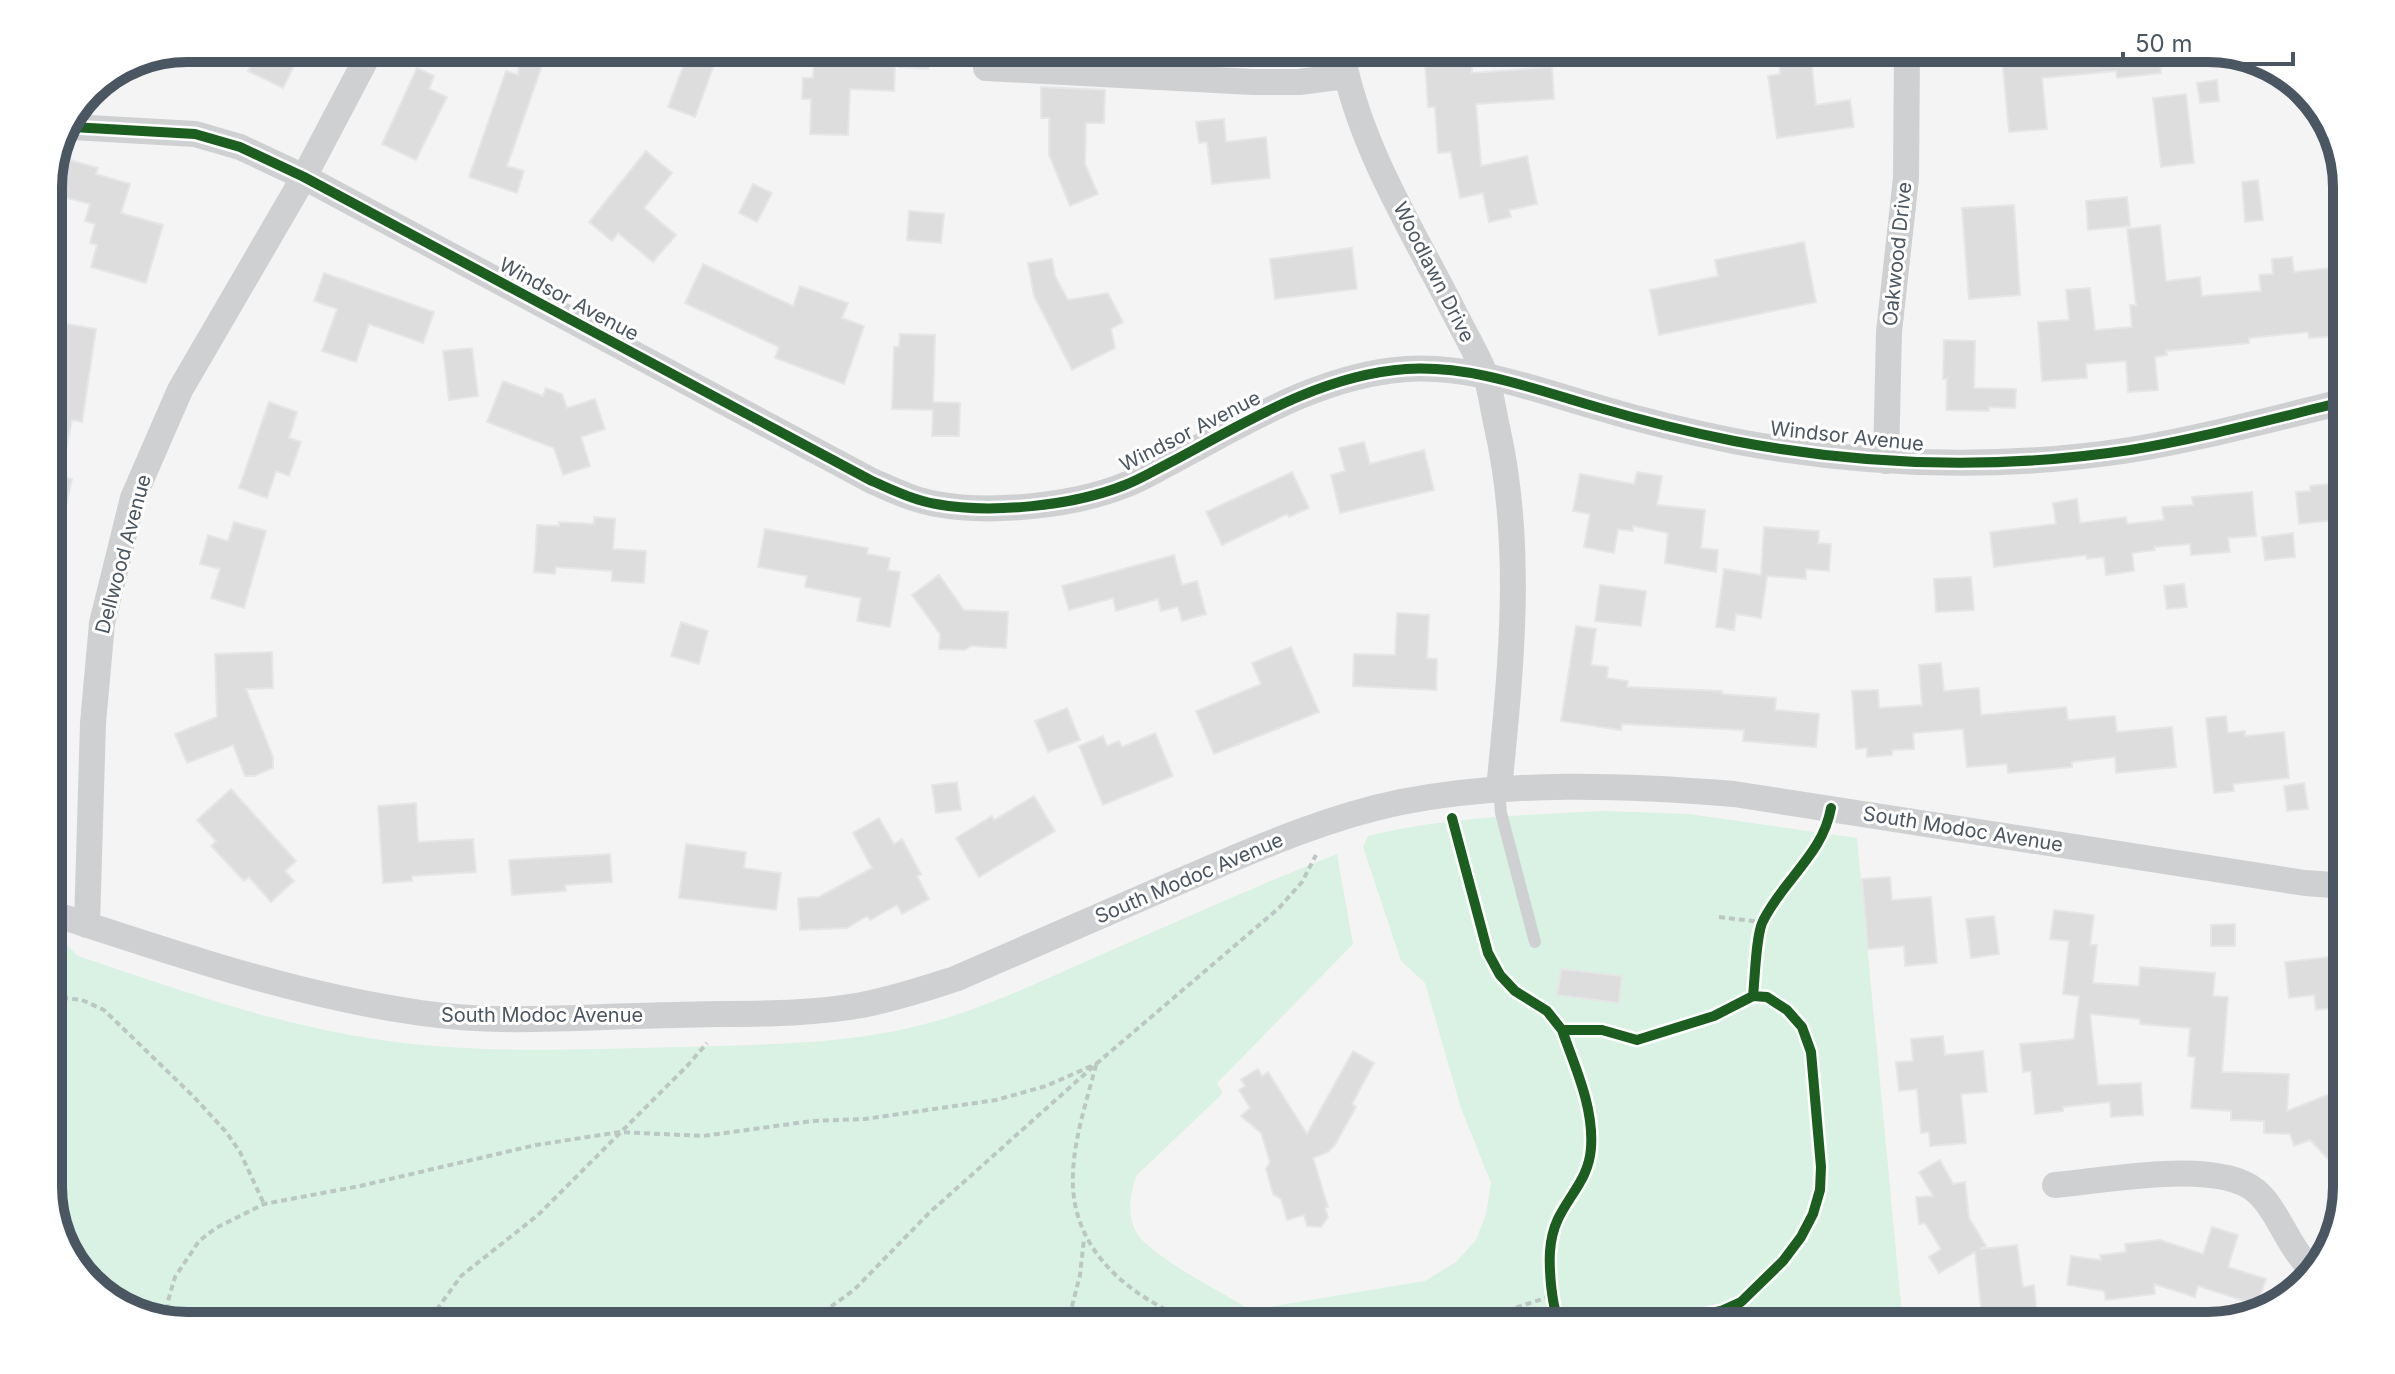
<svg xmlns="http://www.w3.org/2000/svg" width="2395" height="1374" viewBox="0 0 2395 1374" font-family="Inter,sans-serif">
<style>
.green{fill:#d9f2e3}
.building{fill:#ddddde;stroke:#e5e6e7;stroke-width:2}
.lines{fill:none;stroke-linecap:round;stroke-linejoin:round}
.path{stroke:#bcc7c4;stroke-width:4;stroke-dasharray:6 4;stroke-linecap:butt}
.lane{stroke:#ced0d2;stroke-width:12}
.street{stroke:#ced0d2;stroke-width:26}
.cycleway-casing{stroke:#fff;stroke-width:15}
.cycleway{stroke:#1b5e20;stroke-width:10}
.labels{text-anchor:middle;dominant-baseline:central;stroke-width:6;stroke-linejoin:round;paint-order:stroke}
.street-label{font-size:20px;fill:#4a5661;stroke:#fff}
.rim{fill:none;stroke:#4a5661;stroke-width:10}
</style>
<rect width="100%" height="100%" fill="#f4f4f4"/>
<!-- green -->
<path class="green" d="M1603,811L1689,814L1857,838L1903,1326H187L118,1308L67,1257L48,1196V955L53,941L68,946L78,956C176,989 273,1024 375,1039C477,1055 581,1049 684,1047C776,1044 861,1045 950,1017C1000,1001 1048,978 1096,957C1176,922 1256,886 1337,854L1353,944L1217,1083L1223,1093L1136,1176C1130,1194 1127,1212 1135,1230C1147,1255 1225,1294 1251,1310L1425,1281L1456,1262L1476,1240L1486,1214L1491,1183L1461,1108L1425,983L1401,961L1363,847L1368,836C1445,817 1525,815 1603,811Z"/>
<!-- building -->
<path class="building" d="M260,48H303L283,88L248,71Z
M520,48H548L507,166L524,171L517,193L469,177L506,71L518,75Z
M690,48H720L695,117L668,107Z
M900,48H930L928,69L899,67Z
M1424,48H1472V73L1552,67L1554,99L1476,104L1481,166L1527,156L1537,204L1509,210L1511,217L1489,222L1483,193L1460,198L1451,152L1438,153L1435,107H1428Z
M1778,48H1810L1816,105L1850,100L1854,127L1777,138L1768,76L1780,74Z
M2001,48H2158L2161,73L2117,78L2116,71L2042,78L2047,129L2009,132Z
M814,62L895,65L894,91L850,89L848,135L810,134L811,99H802L803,78H813Z
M417,68L434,76L429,89L447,97L416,160L382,144Z
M2217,80L2219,101L2200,103L2197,83Z
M1041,87L1105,90L1104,123H1086L1085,164L1098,194L1070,206L1049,155V118H1041Z
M2186,94L2194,163L2161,167L2153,98Z
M1224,119L1226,142L1266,137L1270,178L1212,184L1207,142L1199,143L1196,122Z
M646,151L672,173L644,208L676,235L653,262L618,233L612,241L589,222Z
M63,158L98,168L96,174L130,184L121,213L163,225L146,283L91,267L97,245L90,243L95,224L85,221L90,204L52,194Z
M2258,180L2263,220L2245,222L2242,182Z
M753,184L772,193L757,222L739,213Z
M2127,197L2130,226L2088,230L2086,201Z
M2014,205L2020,295L1969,299L1962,208Z
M909,211L944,214L941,243L907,240Z
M2160,225L2166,281L2200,277L2202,296L2261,291L2259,275L2273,274L2272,259L2292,257L2294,272L2330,268L2337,336L2309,338L2308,332L2249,338V343L2166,351L2167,355L2155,357L2158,390L2128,392L2126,361L2086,364L2087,378L2042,381L2038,322L2069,320L2066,290L2090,288L2095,330L2132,327L2130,305H2136L2127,229Z
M1804,242L1816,302L1659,335L1650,290L1718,276L1715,260Z
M1352,248L1357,289L1275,299L1270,259Z
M1052,259L1055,276L1068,300L1108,293L1123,322L1111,329L1115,348L1072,370L1034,296L1028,263Z
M703,264L793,306L800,286L848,303L842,318L864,326L844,384L775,358L779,347L685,303Z
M324,273L434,312L423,343L369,324L356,362L322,351L337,309L314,301Z
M62,323L96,329L82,422L72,420L60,476L72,479L56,551H48V403Z
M900,334L935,335L933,402L960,403L959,436H932L933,410L892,409L894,347H899Z
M1944,340L1975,341L1974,388L2016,389L2015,408L1989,407V411L1946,410L1947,379H1943Z
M472,348L478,396L449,400L443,351Z
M503,381L543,396L546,388L562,394L567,408L595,399L605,429L581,437L590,466L563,475L554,448L487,422Z
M269,402L297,412L289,438L301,442L289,476L276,471L267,498L239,488Z
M1364,442L1370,464L1424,450L1434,490L1340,513L1331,475L1345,471L1339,448Z
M1292,472L1309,508L1289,517L1287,514L1222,545L1206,512Z
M1637,472L1662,476L1657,505L1705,510L1701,548L1718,550L1716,572L1665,563L1668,533L1633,526V531L1618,529L1614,553L1584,547L1590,514L1573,511L1580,474L1634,484Z
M2337,483L2341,519L2299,524L2296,492L2310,491V486Z
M2252,492L2256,536L2228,538L2230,552L2191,555L2190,544L2154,547L2155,550L2132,553L2134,571L2106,575L2104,557L2087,559L2086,555L1994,567L1990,532L2056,524L2053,503L2077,499L2080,523L2126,517L2127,524L2164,520L2162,507L2193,505L2192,497Z
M594,517L615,519L613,549L646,551L644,583L612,581V571L556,567L555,574L534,572L537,525L559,526V522L594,524Z
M234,522L266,531L244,608L211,598L220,569L200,564L208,535L228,541Z
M1764,527L1819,531L1818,543L1831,544L1829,571L1806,569V579L1767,576L1761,618L1736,614L1734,630L1716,627L1724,569L1761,575Z
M765,529L868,548L867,554L890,558L888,570L900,572L890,627L857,621L861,598L805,587L807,576L758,567Z
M2293,533L2295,557L2265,560L2262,537Z
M1174,555L1182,585L1197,581L1206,614L1182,621L1178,607L1161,611L1158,599L1116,611L1113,598L1069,610L1062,586Z
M939,575L964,610L1008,612L1006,648L971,646L965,650L939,649L940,634L912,595Z
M1971,577L1974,610L1936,612L1934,579Z
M2184,584L2187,607L2167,609L2164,586Z
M1600,585L1646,591L1641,626L1595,621Z
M1397,613L1429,615L1427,658L1437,659L1436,690L1353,686L1354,654L1395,655Z
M681,622L708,631L699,664L671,656Z
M1576,626L1596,629L1591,665L1608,667L1607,678L1628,681L1627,687L1722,691V694L1776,698L1775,710L1819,714L1816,747L1743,741L1744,730L1622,724L1621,730L1561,721Z
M1291,647L1319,712L1214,754L1196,711L1261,684L1252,663Z
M272,652L273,688L246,689L273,757V768L254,776H245L233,745L187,763L175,734L217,717L215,654Z
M1941,663L1944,691L1979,688L1981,715L2066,707L2068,720L2115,716L2117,732L2172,727L2176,767L2116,773L2115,757L2072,762V767L2008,773L2007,764L1967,767L1963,729L1913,733L1914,749L1892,750V755L1867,757V748L1856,749L1852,691L1878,690L1879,708L1922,705L1919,665Z
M1067,708L1080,740L1048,752L1035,721Z
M2226,716L2228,733L2245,731V736L2284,732L2289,778L2233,784L2234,791L2214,793L2206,718Z
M1155,733L1173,776L1103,805L1079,746L1103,736L1107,746L1119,741L1122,747Z
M957,782L961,810L936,813L932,785Z
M2304,783L2308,809L2287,811L2284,786Z
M231,789L296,861L285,871L294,881L271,902L249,877L244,881L211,846L216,841L197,820Z
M1034,796L1055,831L979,877L956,838L992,816L994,820Z
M416,803L418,842L473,839L476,872L412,876V881L383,883L378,806Z
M879,818L894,844L902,839L921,874L917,876L929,899L902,914L897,905L870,920L867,916L847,928L800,930L798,898L819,897L872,868L853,833Z
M686,844L746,852L744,868L781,873L776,910L679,898Z
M610,854L612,882L565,885L566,891L512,895L509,860Z
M1890,877L1892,900L1931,897L1937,963L1905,966L1904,946L1868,949L1862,879Z
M2054,910L2094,915L2090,945H2097L2093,983L2139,986L2140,967L2215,973L2213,996L2228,997L2222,1072L2289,1074L2287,1111L2337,1091L2347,1118V1179L2310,1140L2294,1146L2290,1134L2264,1133V1121L2231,1120V1111L2191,1108L2195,1057L2188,1056L2190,1028L2140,1024V1019L2090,1014L2098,1085L2141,1083L2143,1115L2111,1117L2110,1102L2063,1107V1111L2035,1114L2031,1071L2023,1072L2020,1044L2074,1039L2079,996L2063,994L2069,941L2050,939Z
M1994,916L1999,954L1971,958L1966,919Z
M2235,924V946H2211V925Z
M2347,955V1006L2316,1010L2314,995L2289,998L2285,962Z
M1561,969L1622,976L1619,1003L1557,995Z
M1943,1036L1945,1055L1983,1051L1987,1092L1961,1094L1966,1143L1930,1146L1929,1132L1921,1133L1917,1089L1899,1091L1896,1062L1913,1061L1911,1039Z
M1353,1051L1374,1063L1352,1104L1356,1107L1335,1145L1328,1152L1313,1158L1328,1207L1325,1208L1328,1217L1321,1227L1307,1226L1304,1215L1287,1220L1281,1199L1273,1194L1266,1169L1270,1162L1261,1133L1241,1116L1250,1108L1239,1090L1245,1086L1241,1079L1258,1069L1262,1076L1268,1072L1307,1134Z
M1940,1160L1953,1184L1965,1182L1969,1218L1986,1246L1980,1249L2017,1245L2023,1287L2034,1285L2038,1326H1970L1969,1310L1981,1308L1975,1252L1939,1273L1929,1257L1941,1249L1925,1223L1919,1224L1916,1197L1933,1196L1919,1172Z
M2212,1227L2238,1235L2228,1267L2266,1279L2257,1305L2198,1286L2195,1297L2154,1284L2155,1294L2106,1300L2104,1291L2067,1285L2071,1256L2101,1260L2100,1255L2126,1252L2125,1244L2160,1240L2203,1254Z"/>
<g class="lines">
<!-- path -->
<path class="path" d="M1719,917L1761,922
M56,997L64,940
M1096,1065C1087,1100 1074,1138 1073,1174C1069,1254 1137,1303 1205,1326
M65,1250L60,1117L52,1050L56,997L82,1000L104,1010L194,1097L227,1133L240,1152L264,1204
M165,1320L168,1301L175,1277L199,1241L216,1228L264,1204L360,1186L536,1145L620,1132L703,1136L812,1121L865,1119L996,1100L1046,1086L1096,1064
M425,1326L461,1276L538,1215L688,1065L707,1043
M796,1326L822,1313L854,1290L929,1213L1096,1064L1279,908L1302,882L1316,855
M1067,1326L1080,1275L1084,1239
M1459,1326L1552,1296
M1558,1326L1560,1325"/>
<!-- lane -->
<path class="lane" d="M1499,789L1501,813L1535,942"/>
<!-- street -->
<path class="street" d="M1341,48C1357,143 1412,229 1455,314C1465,334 1477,354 1485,374C1491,390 1493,410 1497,427C1524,547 1511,668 1499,789
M986,68L1253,82H1299L1346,76
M72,127L195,134L240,147L304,177L872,481C893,490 913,500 936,504C991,514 1073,506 1125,485C1141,479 1157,469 1173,461C1246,422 1321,375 1406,369C1474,365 1536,390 1600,408C1644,421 1689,432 1734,441C1865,466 1998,470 2130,450C2203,438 2275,418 2347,401
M1886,461L1889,332L1906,178L1907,48
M48,912C171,952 293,995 421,1013C504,1025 591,1016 675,1015C737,1013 801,1016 862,1005C894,999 924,989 955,979C1030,947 1104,914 1178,882C1251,851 1323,818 1401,802C1510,781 1623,785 1734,794L2305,883L2347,886
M87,925L93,723L102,623L133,498L180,390L304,177L372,48
M2055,1185C2104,1181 2217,1158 2256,1191C2280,1212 2287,1248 2314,1271"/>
<!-- cycleway casing -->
<g class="cycleway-casing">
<path id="cycleway" d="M72,127L195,134L240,147L304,177L872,481C893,490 913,500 936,504C991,514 1073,506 1125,485C1141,479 1157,469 1173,461C1246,422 1321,375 1406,369C1474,365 1536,390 1600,408C1644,421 1689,432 1734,441C1865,466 1998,470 2130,450C2203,438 2275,418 2347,401
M1452,818L1488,953L1500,975L1515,991L1547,1011L1562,1030
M1753,996C1755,978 1756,934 1763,921C1783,880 1823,854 1831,808
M1562,1326C1554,1313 1553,1300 1551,1285C1549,1263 1548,1240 1558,1219C1570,1194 1589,1178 1591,1148C1594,1107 1575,1067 1562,1030H1602L1637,1040L1714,1016L1753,996L1767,997L1787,1010L1802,1027L1811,1052L1821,1167L1820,1190L1813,1214L1801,1237L1783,1261L1741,1302L1721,1311L1645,1326"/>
</g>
<!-- cycleway -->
<use href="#cycleway" class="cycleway"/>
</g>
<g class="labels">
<!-- street labels -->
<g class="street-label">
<text transform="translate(1897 254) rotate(-84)">Oakwood Drive</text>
<text transform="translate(1434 272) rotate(63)">Woodlawn Drive</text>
<text transform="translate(569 299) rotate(28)">Windsor Avenue</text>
<text transform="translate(1190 431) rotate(-27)">Windsor Avenue</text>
<text transform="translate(1847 436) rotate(6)">Windsor Avenue</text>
<text transform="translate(123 554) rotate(-75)">Dellwood Avenue</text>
<text transform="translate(1963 829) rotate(9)">South Modoc Avenue</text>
<text transform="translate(1189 878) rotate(-23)">South Modoc Avenue</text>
<text x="542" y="1015">South Modoc Avenue</text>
</g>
</g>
<!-- crop -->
<path d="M0 0H2395V1374H0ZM187 62H2208A125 125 0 0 1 2333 187V1187A125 125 0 0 1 2208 1312H187A125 125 0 0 1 62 1187V187A125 125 0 0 1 187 62Z" fill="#fff" fill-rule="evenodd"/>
<path class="rim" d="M187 62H2208A125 125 0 0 1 2333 187V1187A125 125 0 0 1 2208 1312H187A125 125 0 0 1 62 1187V187A125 125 0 0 1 187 62Z"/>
<!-- scale -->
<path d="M2123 52v12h170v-12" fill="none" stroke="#4a5661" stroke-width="4"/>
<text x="2135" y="52" font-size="24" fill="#4a5661" stroke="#ffffff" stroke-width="6" paint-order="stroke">50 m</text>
</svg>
